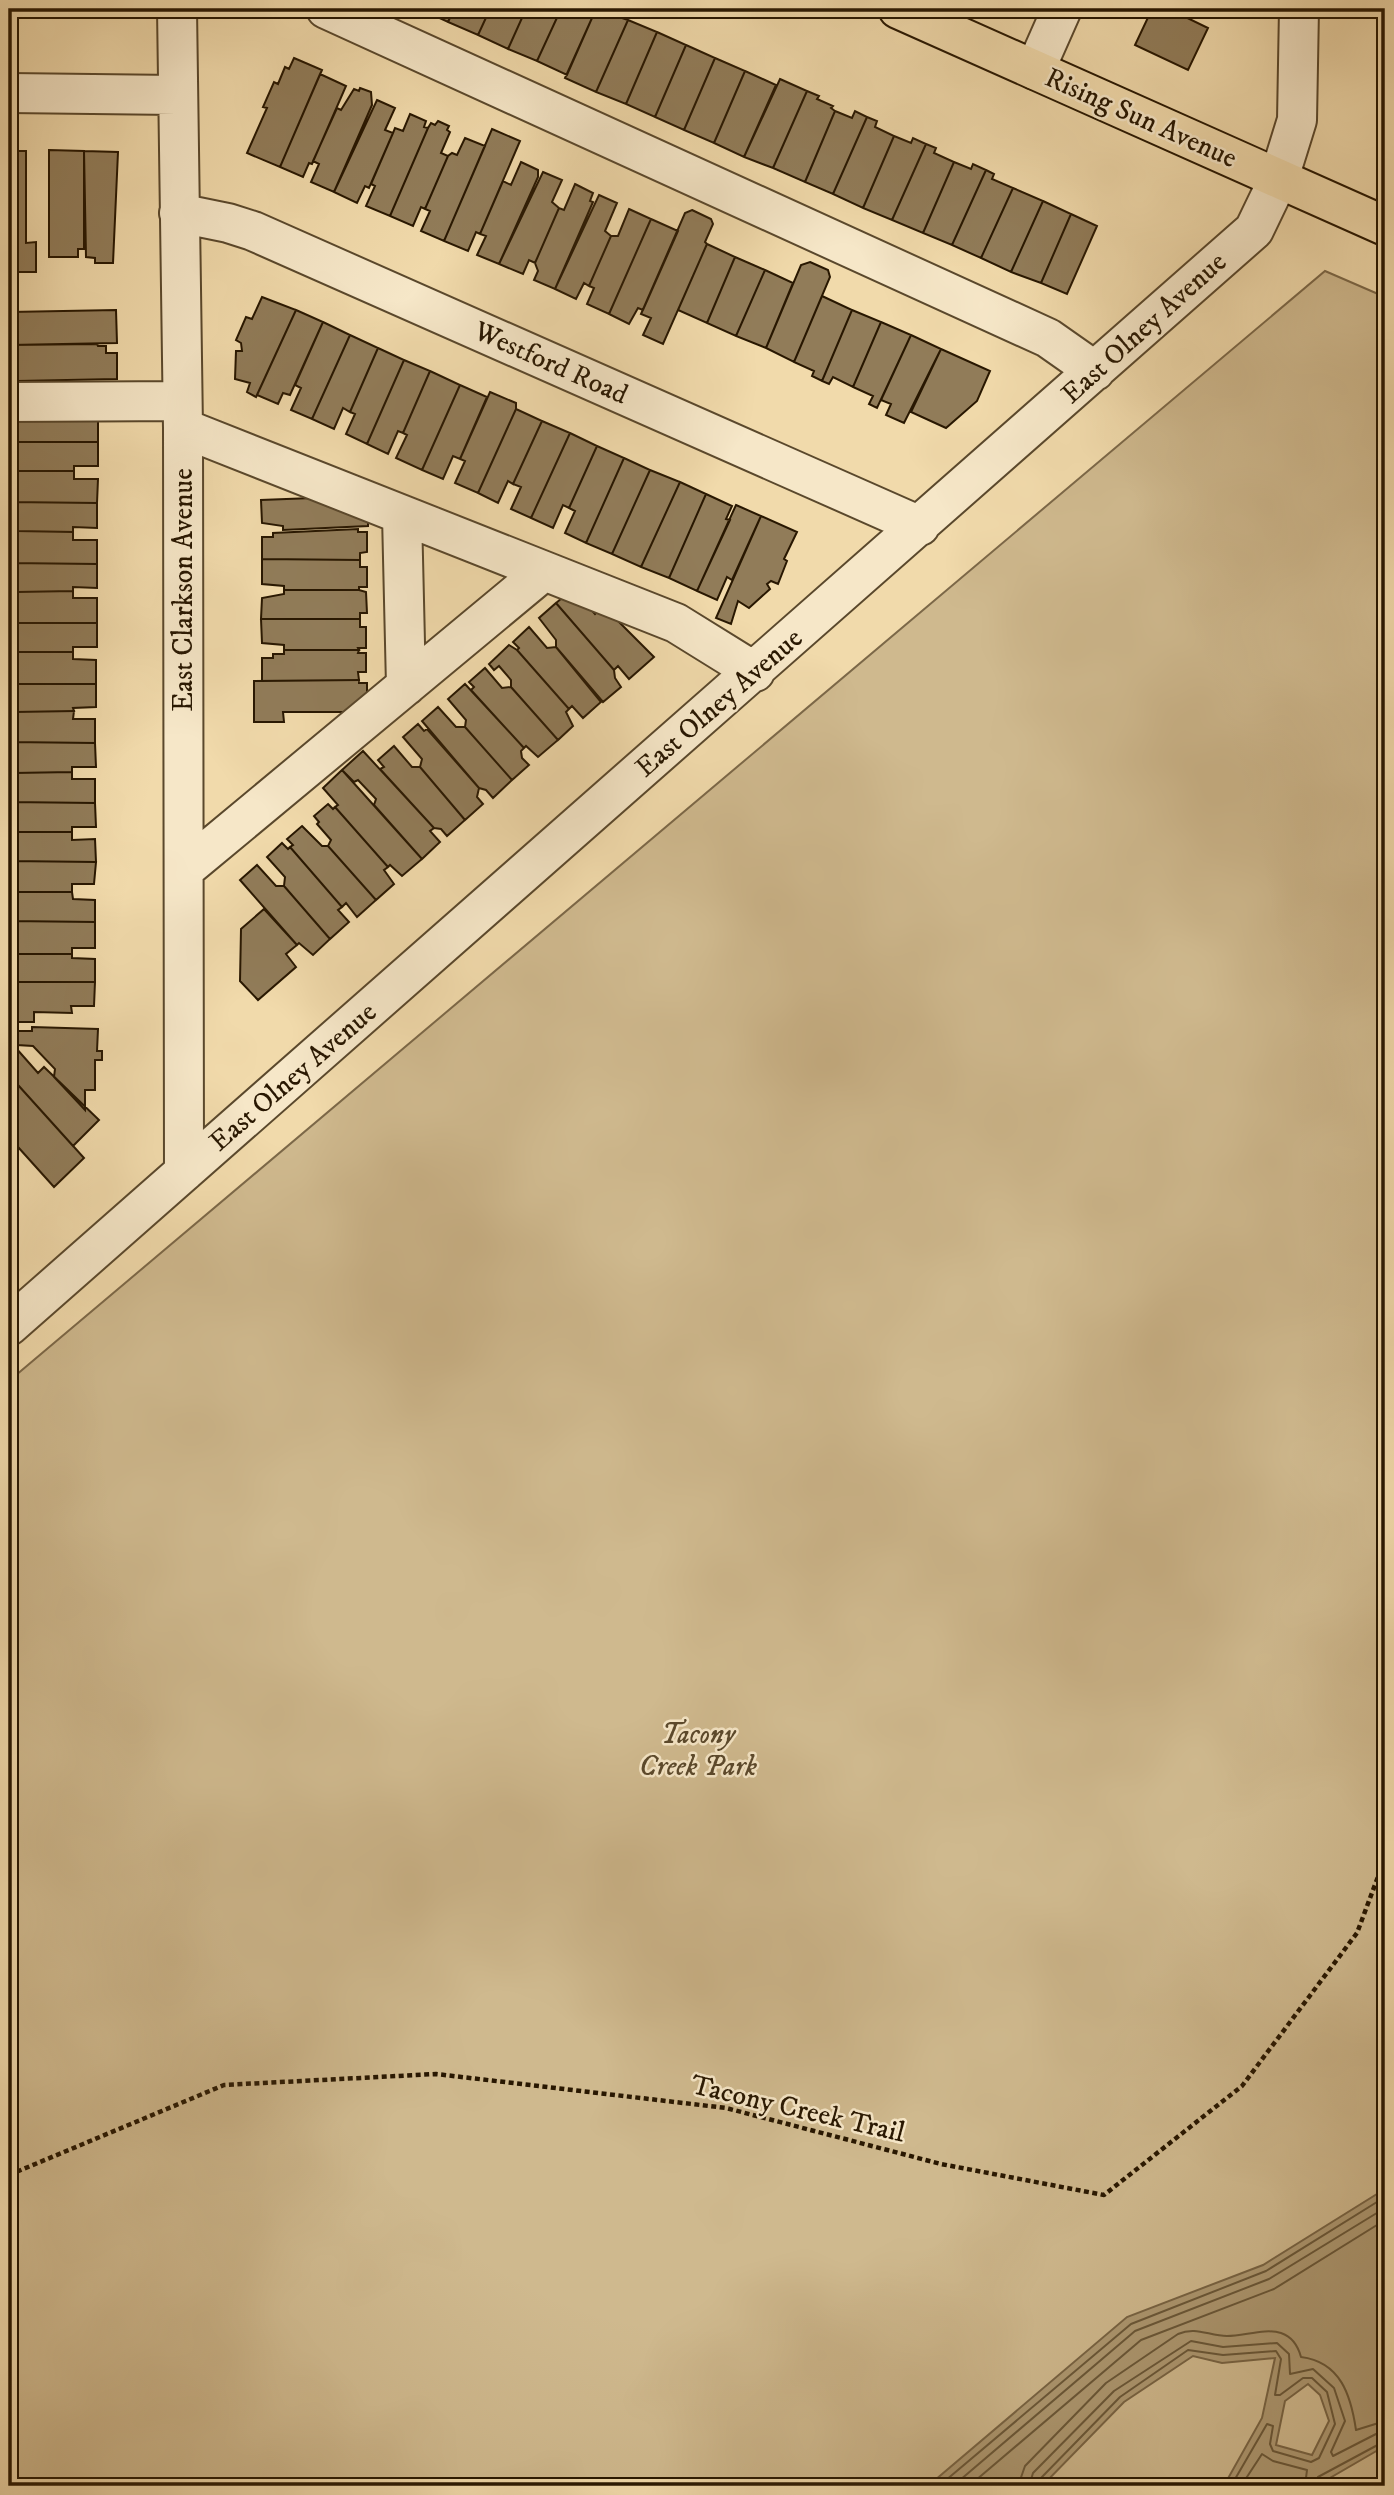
<svg xmlns="http://www.w3.org/2000/svg" width="1394" height="2495" viewBox="0 0 1394 2495" font-family="'IM FELL DW Pica',serif">
<style>
.green{fill:#cfb98e;stroke:#7c6848;stroke-width:2}
.water{fill:#ad9871;stroke:#786444;stroke-width:2;fill-rule:evenodd}
.lines{fill:none;stroke-linecap:round;stroke-linejoin:round}
.shore{stroke:#6a5839;stroke-width:2}
.building{fill:#917c59;stroke:#281701;stroke-width:2}
.minor-casing{stroke:#5a482c;stroke-width:42}
.major-casing{stroke:#281701;stroke-width:42}
.path{stroke:#281701;stroke-width:4.5;stroke-dasharray:5 3.5;stroke-linecap:butt}
.minor{stroke:#f6e7c8;stroke-width:38}
.major{stroke:#f1daab;stroke-width:38}
.labels{text-anchor:middle;dominant-baseline:central;stroke-width:5;stroke-linejoin:round;paint-order:stroke}
.street-label{font-size:28px;fill:#281701;stroke:#f6e7c8}
.park-label{font-size:28px;font-style:italic;fill:#5a482b;stroke:#f6e7c8}
</style>
<rect width="100%" height="100%" fill="#f1daab"/>
<filter id="stains"><feTurbulence type="fractalNoise" baseFrequency=".00286" numOctaves="4"/><feColorMatrix values="0 0 0 0 .2 0 0 0 0 .09 0 0 0 0 .02 0 0 0 .5 -.17"/></filter>
<radialGradient id="worn" r=".72"><stop offset=".6" stop-color="#630" stop-opacity="0"/><stop offset="1" stop-color="#630" stop-opacity=".3"/></radialGradient>
<!-- green -->
<path class="green" d="M1325,271L1385,297V2486H9V1381Z"/>
<!-- water -->
<path class="water" d="M1385,2189V2446L1316,2486H1215L1226,2482L1262,2418L1275,2358L1222,2363L1193,2356L1124,2402L1042,2486H928L1127,2317L1263,2265ZM1308,2384L1320,2395L1329,2421L1312,2455L1276,2445L1285,2401Z"/>
<g class="lines">
<!-- shore -->
<path class="shore" d="M939,2486L1131,2324L1266,2271L1385,2197
M953,2486L1135,2331L1269,2279L1385,2208
M969,2486L1141,2340L1274,2289L1385,2220
M1018,2486L1025,2466L1106,2383L1178,2334C1196,2326 1209,2336 1227,2336C1244,2336 1265,2328 1281,2333C1293,2337 1298,2346 1301,2357C1341,2362 1351,2396 1356,2430L1385,2421
M1029,2486L1033,2473L1114,2391L1191,2341L1223,2347L1277,2343L1289,2354L1290,2374L1313,2369L1334,2388L1345,2421L1331,2452L1333,2456L1376,2434L1385,2432
M1038,2486L1040,2479L1120,2397L1188,2350L1223,2355L1276,2351L1281,2359L1275,2395H1280L1303,2378H1312L1327,2392L1335,2424L1319,2458L1311,2462L1273,2451L1270,2444L1273,2426L1267,2424L1231,2486
M1241,2486L1262,2454L1273,2461L1307,2470L1305,2486
M1314,2486L1318,2477L1385,2441"/>
</g>
<!-- building -->
<path class="building" d="M420,9H454L448,22Z
M454,9H490L478,35L448,22Z
M490,9H526L508,49L478,35Z
M526,9H561L537,61L508,49Z
M561,9H596L567,75L537,61Z
M596,9L628,20L596,92L565,78Z
M1152,9H1169L1208,28L1188,70L1135,45Z
M628,20L657,32L626,104L596,92Z
M657,32L686,45L655,117L626,104Z
M686,45L715,58L684,130L655,117Z
M294,58L322,70L280,167L247,153L267,108L263,107L274,82L278,84L285,67L289,69Z
M715,58L745,71L714,143L684,130Z
M745,71L776,85L744,157L714,143Z
M320,74L346,86L312,164L309,163L303,177L280,167Z
M780,79L807,91L773,168L744,157Z
M360,88L371,92L372,105L334,192L311,182L319,164L313,161L337,108L341,110L354,89L359,91Z
M807,91L819,96L817,99L833,106L831,108L835,111L805,182L773,168Z
M377,100L395,108L385,130L393,133L369,188L365,186L357,203L334,192Z
M835,111L852,118L855,111L867,117L833,194L805,182Z
M410,114L426,121L424,127L428,128L390,216L366,206L375,186L371,184L393,133L395,128L403,131Z
M867,117L877,121L875,127L894,136L863,208L833,194Z
M438,121L449,126L447,130L450,132L441,153L448,156L425,209L421,207L413,226L390,216L428,128L431,123L435,125Z
M492,129L520,141L480,234L476,232L468,251L444,241Z
M894,136L911,143L913,138L926,144L892,220L863,208Z
M465,138L485,146L444,241L421,231L430,211L425,209L448,156L452,153L457,155Z
M926,144L936,148L934,153L954,162L923,233L892,220Z
M49,150L84,151V249H78V257H49Z
M9,151H26V243L36,242V272H9Z
M84,151L118,152L113,263H95V258L86,257Z
M521,162L538,170V177L499,264L477,255L486,236L480,234L503,181L511,185Z
M954,162L971,169L973,164L986,170L952,245L923,233Z
M986,170L994,174L992,179L1013,188L981,258L952,245Z
M543,172L562,180L552,202L559,208L535,263L529,260L523,274L499,264Z
M575,184L593,193L590,201L593,202L555,289L534,280L538,271L535,263L559,208L564,210Z
M1013,188L1043,201L1011,272L981,258Z
M599,195L617,203L605,231L611,236L589,286L584,283L576,299L555,289Z
M1043,201L1071,214L1041,283L1011,272Z
M629,209L651,219L609,314L587,304L594,288L589,286L611,236H618Z
M692,210L711,219L713,224L705,242L707,244L663,344L643,335L651,318L641,314L685,213Z
M1071,214L1097,226L1067,294L1041,283Z
M651,219L678,231L643,310L638,308L629,324L609,314Z
M707,244L735,257L707,323L678,310Z
M735,257L765,270L736,336L707,323Z
M810,262L828,270L830,277L794,362L766,348L801,265Z
M765,270L793,283L766,348L736,336Z
M822,296L852,310L822,381L812,376L814,371L794,362Z
M262,297L296,310L256,397L247,392L250,383L235,379L236,351H242L241,343L236,340L246,317L252,319Z
M116,310L117,343L9,345L10,312Z
M296,310L323,322L290,395L283,393L278,404L257,395Z
M852,310L881,322L853,387L833,377L829,384L822,381Z
M323,322L350,335L312,419L291,410L301,388L295,385Z
M881,322L911,335L877,408L869,404L873,396L853,387Z
M350,335L378,348L350,412L343,408L334,429L312,419Z
M911,335L941,349L904,423L886,415L891,404L881,400Z
M97,344L98,346H106V353H117V379L17,381V376H9V345Z
M378,348L404,360L367,444L346,434L355,414L350,412Z
M941,349L990,371L977,401L946,428L911,412Z
M404,360L430,371L403,433L398,431L388,454L367,444Z
M430,371L460,385L422,470L396,458L407,435L403,433Z
M460,385L487,397L460,459L453,456L443,479L422,470Z
M490,392L516,403V409L478,493L455,483L465,461L460,459Z
M516,409L542,421L513,484L508,481L498,503L478,493Z
M9,410L98,418V442H9Z
M542,421L570,433L531,518L511,509L521,487L513,484Z
M570,433L597,446L569,508L563,505L553,528L531,518Z
M9,442H98V466H74V471H17V468L9,469Z
M597,446L624,458L586,543L565,533L575,511L569,508Z
M624,458L650,470L612,554L586,543Z
M650,470L680,482L641,567L612,554Z
M17,471H74V479H98L97,503L9,502V477H17Z
M680,482L706,494L669,578L641,567Z
M706,494L732,506L726,519L730,520L697,591L669,578Z
M339,497L368,509V526L283,530V526L262,523L261,500Z
M9,502L97,503V528L73,527V532L16,531V525H9Z
M736,505L761,516L732,580L727,577L717,600L697,591Z
M761,516L797,532L784,559L787,561L778,584L771,581L767,584L770,589L749,608L738,601L731,624L716,618Z
M358,529V532H367V552L360,553V560L262,559V537H273V533Z
M16,531L73,532V540H97V564L9,563V538H17Z
M262,559L360,560V567H367V587H359V590H284V586L262,584Z
M9,563L97,564V588L73,587V591L17,592V587H9Z
M284,590H359L366,592L367,613H360V619H261L262,598L284,594Z
M73,591V598H97V623H9V598H17V592Z
M562,598H581L595,614L603,606L654,657L629,679L618,666L614,670L556,603Z
M556,603L614,670L615,678L621,687L603,702L556,647V640L539,618Z
M261,619H360V627H366V648H358L359,650H284V645L262,643Z
M9,623H97V647H73V652H16L9,645Z
M529,627L547,648L556,647L601,702L583,718L572,706L569,709L517,650L519,648L513,642Z
M509,645L517,650L569,709L566,712L573,726L558,740L511,687V680L499,666L494,670L489,664Z
M284,650H359L358,653H366V672H358L359,680L262,681V658H273V654H284Z
M16,652H73V659L96,660V684H9V659H17Z
M485,668L502,688L511,687L558,740L538,757L526,746L524,748L471,690L474,687L469,682Z
M359,680V683H367V706L353,712H283L284,722H254V681Z
M9,684H96V707L73,708L74,711L15,712V707H9Z
M465,684L524,748L521,751L522,758L529,765L512,780L465,727L466,720L448,699Z
M438,707L456,727H465L512,780L493,798L486,790L479,788L422,721Z
M74,711L73,719H95V743L9,742V718H15V712Z
M418,724L424,731L427,729L479,788L477,797L483,804L465,820L420,767L422,759L403,737Z
M9,742L95,743L96,767H72V772L14,773L15,766H9Z
M394,746L412,767H420L465,820L447,836L441,829L434,828L380,769L384,767L378,760Z
M363,751L434,828L430,831L440,842L422,859L374,805L376,799L358,780L354,782L342,770Z
M342,770L422,859L402,876L390,865L388,867L335,807L338,805L323,788Z
M72,772V779H95V803L9,802V778H14V773Z
M9,802L95,803L96,827H72V832H14V827H9Z
M328,804L333,809L335,807L388,867L384,870L394,884L376,900L328,846L331,840L317,824L319,822L314,816Z
M302,826L322,846H328L376,900L357,917L346,903L342,907L290,847L293,845L287,839Z
M14,832H72V840L95,839L96,862L9,861V838H15Z
M282,843L288,849L290,847L342,907L338,910L349,922L330,939L284,886L285,877L267,857Z
M9,861L96,862L94,884H72V892H15V886H9Z
M257,865L276,886H284L330,939L313,955L299,943L297,945L240,880Z
M15,892H72L73,899L95,900V922L9,921V899H15Z
M264,909L297,945L286,954L296,967L258,1000L240,981L241,929Z
M9,921L95,922V948H72V954H14V946H9Z
M14,954H72V958L95,959V982H9V959H14Z
M9,982H95L94,1006H71L72,1013L34,1012V1022H14L13,1011H9Z
M32,1027L98,1029L97,1051H102V1060H95V1090H85V1110L54,1077L55,1069L33,1046L17,1045L16,1031H32Z
M15,1047L38,1073L44,1067L99,1120L73,1146L9,1075V1052Z
M9,1075L84,1158L54,1187L9,1137Z"/>
<g class="lines">
<!-- minor casing -->
<g class="minor-casing">
<path id="minor" d="M177,9L183,428L184,1172
M326,9L1048,338L1095,371
M1035,70L1062,9
M9,93L176,95
M179,213L228,223L253,231L920,526
M9,402L182,401
M183,428L676,623L755,672
M402,515L406,686
M184,870L544,571
M9,1326L1254,230L1279,178L1297,120L1299,9"/>
</g>
<!-- major casing -->
<g class="major-casing">
<path id="major" d="M898,9L1385,226"/>
</g>
<!-- path -->
<path class="path" d="M9,2175L224,2085L436,2074L726,2108L941,2164L1104,2195L1242,2086L1357,1933L1385,1858"/>
<!-- minor -->
<use href="#minor" class="minor"/>
<!-- major -->
<use href="#major" class="major"/>
</g>
<g class="labels">
<!-- street labels -->
<g class="street-label">
<text transform="translate(1141 118) rotate(24)">Rising Sun Avenue</text>
<text transform="translate(1144 328) rotate(-42)">East Olney Avenue</text>
<text transform="translate(551 363) rotate(24)">Westford Road</text>
<text transform="translate(183 590) rotate(-90)">East Clarkson Avenue</text>
<text transform="translate(719 703) rotate(-41)">East Olney Avenue</text>
<text transform="translate(293 1077) rotate(-41)">East Olney Avenue</text>
<text transform="translate(798 2109) rotate(13)">Tacony Creek Trail</text>
</g>
<!-- park labels -->
<g class="park-label">
<text x="698" y="1734">Tacony<tspan x="698" dy="32">Creek Park</tspan></text>
</g>
</g>
<!-- margin -->
<rect width="1394" height="2495" fill="none" stroke="#f1daab" stroke-width="35"/>
<rect x="10" y="10" width="1373" height="2474" fill="none" stroke="#281701" stroke-width="3.5"/>
<rect x="18" y="18" width="1359" height="2460" fill="none" stroke="#281701" stroke-width="2"/>
<rect width="100%" height="100%" filter="url(#stains)"/>
<rect width="100%" height="100%" fill="url(#worn)"/>
</svg>
